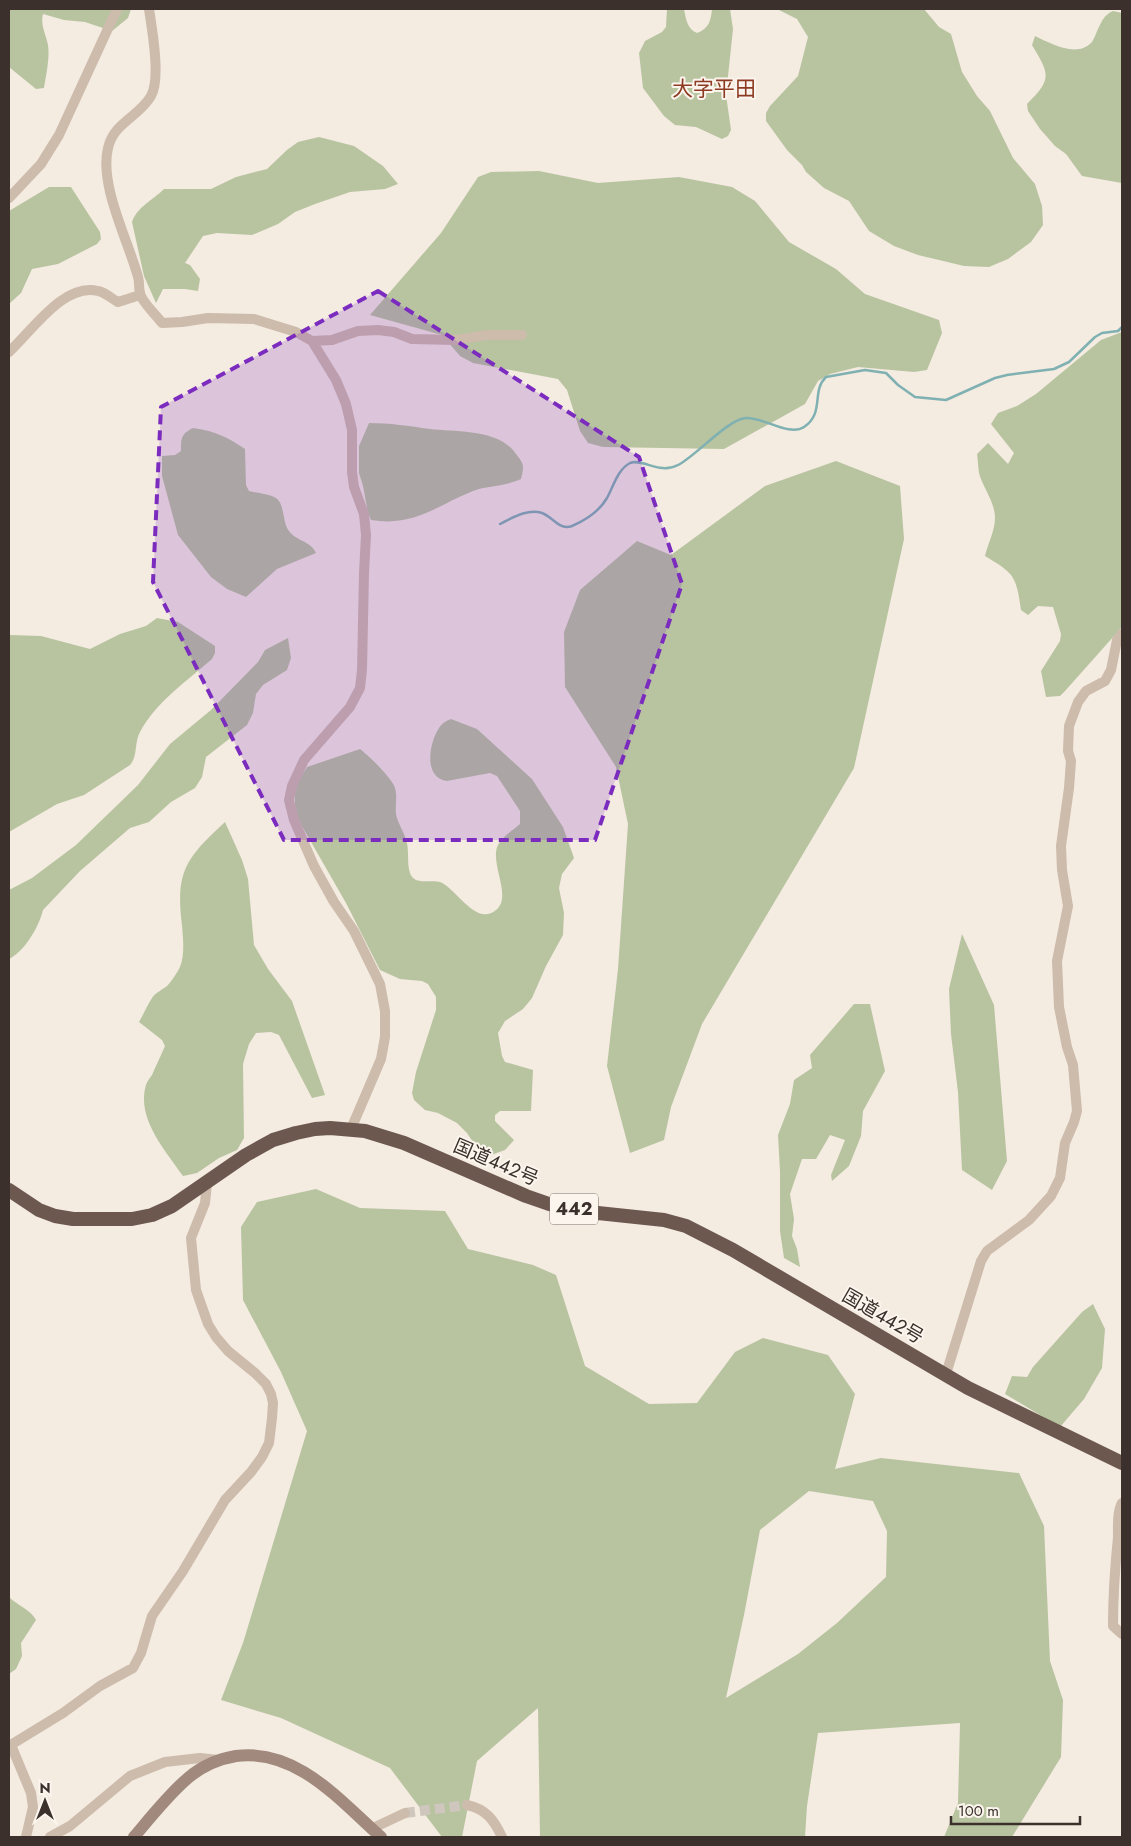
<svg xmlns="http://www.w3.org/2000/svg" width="1131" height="1846" viewBox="0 0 1131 1846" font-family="Jost,'Noto Sans JP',sans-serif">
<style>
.green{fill:#b8c4a0;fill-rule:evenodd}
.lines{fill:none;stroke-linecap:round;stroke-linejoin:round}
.stream{stroke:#7fb0b2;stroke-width:2.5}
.minor-tunnel{stroke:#cfc6bd;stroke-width:10;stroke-dasharray:10 5;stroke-linecap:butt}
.minor{stroke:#cdbbac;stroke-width:10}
.secondary{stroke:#a18a7d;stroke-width:12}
.trunk{stroke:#6c584f;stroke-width:14}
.marked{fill:#7b2cbf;fill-opacity:0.2;stroke:#7b2cbf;stroke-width:4;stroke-dasharray:10 6;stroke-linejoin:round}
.labels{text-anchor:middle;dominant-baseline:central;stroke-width:4;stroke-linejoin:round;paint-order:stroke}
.shield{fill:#fbf5ee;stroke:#756b66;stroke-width:1}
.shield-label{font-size:18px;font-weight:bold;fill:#3b302b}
.street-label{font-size:19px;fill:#3b302b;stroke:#fbf5ee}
.quarter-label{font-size:21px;fill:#8c3b22;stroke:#fbf5ee}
</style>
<rect width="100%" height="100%" fill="#f4ebe1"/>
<!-- green -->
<path class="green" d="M9,9H131L128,18L112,31L85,22L64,20L43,14C40,25 46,34 48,45C50,58 46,75 44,88L36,89L9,67Z
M667,9H684C686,19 687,29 697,33C709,29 711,20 712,9H730L733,29L726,95L731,130L728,136L722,139L696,127L675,125L664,116L643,88L639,53L645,41L662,32L666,27Z
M777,9H924L939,27L951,34L962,72L977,96L990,111L1013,158L1035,184L1042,206L1043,225L1031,242L1008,259L989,267L964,266L918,255L894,246L869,231L849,201L824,188L806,172L802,165L787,150L766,121V113L770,106L798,76L808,37L797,19Z
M1113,11L1122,13V183L1082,176L1066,154L1055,146L1040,129L1028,111L1027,104C1052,79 1050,75 1032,45L1035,36C1050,43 1076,58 1091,43C1094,40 1096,33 1098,29C1102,21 1104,15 1113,11Z
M319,137L354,146L383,166L398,184L385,189L350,192L315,204L295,212L278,224L252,235L217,233L203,236L185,263L190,265L200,279L198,291L185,289H163L156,303L144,276L132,222C137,207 153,200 164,189H211L236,177L267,169L287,150L298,142Z
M539,171L598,183L679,177L732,187L755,201L789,242L836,269L865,294L939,320L942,333L927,370L914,372L858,367L830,374L818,381L805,404L724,449L603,447L588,443L580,431L567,390L558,379L473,363L460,356L442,335L370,315L441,233L478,177L491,172Z
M49,187H71L100,232L101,239L97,244L58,264L32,269L21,293L9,304V211Z
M1122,332V627L1065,691L1060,696L1046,697L1041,671L1060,641L1061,634L1053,607L1038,606L1028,615L1021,610C1016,576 1015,574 985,556C988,543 995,531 995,518C995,502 983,488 979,473C978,467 978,460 977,454L988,443L1008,464L1014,453L991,424L998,413L1017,406L1036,394L1101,340Z
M369,423C390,423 409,426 430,429C456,432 500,429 516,454C519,458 523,462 523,467C523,471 522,475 521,479C503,487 488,485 473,491C436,506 414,527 371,520L368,513L363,486L359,473V446Z
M193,428C215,431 227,437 245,449L246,485L249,491C257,493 269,494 276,498C285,504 282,522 289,531C296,541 311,541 316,553L277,569L246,597L227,589L211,577L178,535L162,476V456L175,455L181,451C181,438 181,434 193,428Z
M836,461L900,486L904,539L854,768L702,1024L671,1107L664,1140L630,1153L607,1066L618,969L628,824L616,767L565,687L564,632L580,590L637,541L671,555L765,486Z
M157,618L178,622L215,646V653L212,659C187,681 156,702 140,732C134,743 138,756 130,765L84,795L57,804L9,832V635L41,636L90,649L120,634L146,626Z
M288,638L291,658L287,670L263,685L256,694L253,713L247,725L206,757L202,777L195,788L171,802L149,822L130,828L80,871L43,910C39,927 24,952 9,959V890L32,878L76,845L138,785L170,744L211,710L258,662L265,650Z
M451,719L477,729L532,779L563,827L574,858L562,874L559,888L564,913L563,935L546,966L532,998L523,1009L505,1021L498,1033L502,1056L505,1062L533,1070L531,1111H500L495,1115V1121L514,1140L505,1150L491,1155L479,1151L467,1133L457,1123L438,1113L425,1110L414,1100L412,1093L416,1072L436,1010V997L428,984L422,981L400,979L380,970L346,903L295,814V787L307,767L360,749C368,755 393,779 395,788C398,797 394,809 397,818C400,827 405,834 407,843C409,853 407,864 410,873C414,886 431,879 440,882C457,889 476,927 496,910C513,897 489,863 498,845C502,837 513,830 520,824V811L497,776L490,773L447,781C423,778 429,743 439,728C442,723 446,721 451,719Z
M225,822L242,860L248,879L254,945L268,969L292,1001L325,1095L312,1098L279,1035L271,1032L256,1033L249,1044L243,1064L244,1138L237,1150L219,1158L197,1173L183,1176C165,1150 136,1118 146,1085C147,1081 150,1078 152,1075C156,1065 161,1056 165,1046L162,1040L139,1022C143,1015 147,1006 152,998C155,993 162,990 167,986C171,982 177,973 180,967C185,954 183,939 182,925C175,871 187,857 225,822Z
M962,934L994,1005L1007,1161L992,1190L962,1170L958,1092L951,1034L949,989Z
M854,1004H870L885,1071L863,1111L861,1136L849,1166L832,1181L831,1175L845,1140L830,1135L816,1159H802L790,1194L794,1219L792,1236L797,1249L800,1267L784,1258L780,1231V1171L778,1135L790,1104L794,1080L812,1068L810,1055Z
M316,1189L360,1208L445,1211L468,1249L533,1265L556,1275L585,1366L649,1404L697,1403L735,1352L763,1338L828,1355L855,1394L835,1469L881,1458L1019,1473L1044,1526L1050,1661L1063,1700L1061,1757L1012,1837H944L958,1803L960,1723L818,1733L807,1806L805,1837H540L538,1708L477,1761L462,1837H442L390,1768L281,1718L221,1700L243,1643L307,1431L281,1372L243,1300L241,1227L257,1202ZM809,1491L873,1501L887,1531L886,1577L837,1623L798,1654L726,1698L744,1615L760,1530Z
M1093,1304L1105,1329L1102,1368L1084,1399L1060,1427L1005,1394L1012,1376L1027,1377L1033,1367L1082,1312Z
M9,1597C17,1605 31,1610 36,1620L21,1643L22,1656L16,1669L9,1674Z"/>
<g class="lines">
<!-- stream -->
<path class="stream" d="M500,524C512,518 528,508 542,513C553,517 560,531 572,526C586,520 600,510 607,498C613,487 618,469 630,463C643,458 659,475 678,465C696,456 728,419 746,418C764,417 789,437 804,427C825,413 811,391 826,377L865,370L886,373L898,385L915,397L946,400L995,378L1007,375L1054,369L1069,362L1095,337L1102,333L1118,331L1122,327"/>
<!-- minor-tunnel -->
<path class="minor-tunnel" d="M405,1813L467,1805"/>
<!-- minor -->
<path class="minor" d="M149,9C152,29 161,79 151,96C139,117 114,122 108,148C99,185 128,240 138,277C140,283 138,290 141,296C145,305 156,315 162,323L182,322L208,318L254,319L296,332L312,341L336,380L346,404L352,430V472L354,487L364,514L366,535L364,573L362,670L360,688L350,707L304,760L292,786L289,800L294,820L314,866L334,902L354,931L380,984L385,1011V1037L381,1059L351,1129
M9,198L41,164L59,135L117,9
M312,341L332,340L358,331L378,330L394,332L412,339L455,340L487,335H522
M9,352C32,331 64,282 98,291C105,292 112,299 118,302L140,295
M946,1374L981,1261L987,1251L1029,1220L1051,1196L1060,1178L1065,1143L1074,1122L1077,1111L1073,1065L1067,1047L1059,1007L1057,961L1068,906L1062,870L1061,846L1069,788L1071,761L1068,751L1069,726L1078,702L1086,691L1105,681L1111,670L1117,640L1122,634
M1122,1503C1117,1512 1118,1527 1118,1537C1115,1567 1113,1597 1113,1626L1122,1634
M11,1745L31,1793L33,1807L26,1837
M9,1746L63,1713L100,1686L133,1668L141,1653L152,1616L183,1571L225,1500L251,1472L262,1457L269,1443L272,1418L273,1403L271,1394L266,1384L255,1373L228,1351L216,1337L208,1324L196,1290L191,1238L205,1203L207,1183
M467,1805C486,1809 494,1820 502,1837
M371,1829L405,1813
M50,1837L70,1826L130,1776L165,1762L200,1758L218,1760"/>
<!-- secondary -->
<path class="secondary" d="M134,1837C151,1817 168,1795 188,1778C202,1766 218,1759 236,1756C297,1748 340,1801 381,1837"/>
<!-- trunk -->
<path class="trunk" d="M9,1190L39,1210L55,1216L73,1219H132L152,1215L172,1206L246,1155L273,1140L296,1133L315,1129L330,1128L365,1131L404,1143L526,1196L549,1204L579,1211L664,1220L686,1226L733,1250L968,1388L1122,1463"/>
</g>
<!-- marked area -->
<path class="marked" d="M378,291L639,457L682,584L595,840H284L153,582L161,407Z"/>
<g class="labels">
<!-- shield labels -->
<rect class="shield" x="550" y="1193.5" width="48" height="31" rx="4"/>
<g class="shield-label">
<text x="574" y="1209">442</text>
</g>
<!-- street labels -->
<g class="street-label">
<text transform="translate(496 1162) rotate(23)">国道442号</text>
<text transform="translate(883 1316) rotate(30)">国道442号</text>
</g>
<!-- quarter labels -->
<g class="quarter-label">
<text x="714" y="89">大字平田</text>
</g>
</g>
<!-- border -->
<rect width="1131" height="1846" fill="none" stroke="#3b302b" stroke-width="20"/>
<!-- north arrow -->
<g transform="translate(45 1801)" stroke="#fbf5ee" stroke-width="4" paint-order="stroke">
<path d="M0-4L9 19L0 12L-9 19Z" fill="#3b302b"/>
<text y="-8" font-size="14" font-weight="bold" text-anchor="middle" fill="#3b302b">N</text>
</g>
<!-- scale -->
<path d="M951 1816v8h129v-8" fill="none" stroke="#3b302b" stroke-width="2.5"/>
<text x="958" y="1816" font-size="15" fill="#3b302b" stroke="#fbf5ee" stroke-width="4" paint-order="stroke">100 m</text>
</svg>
